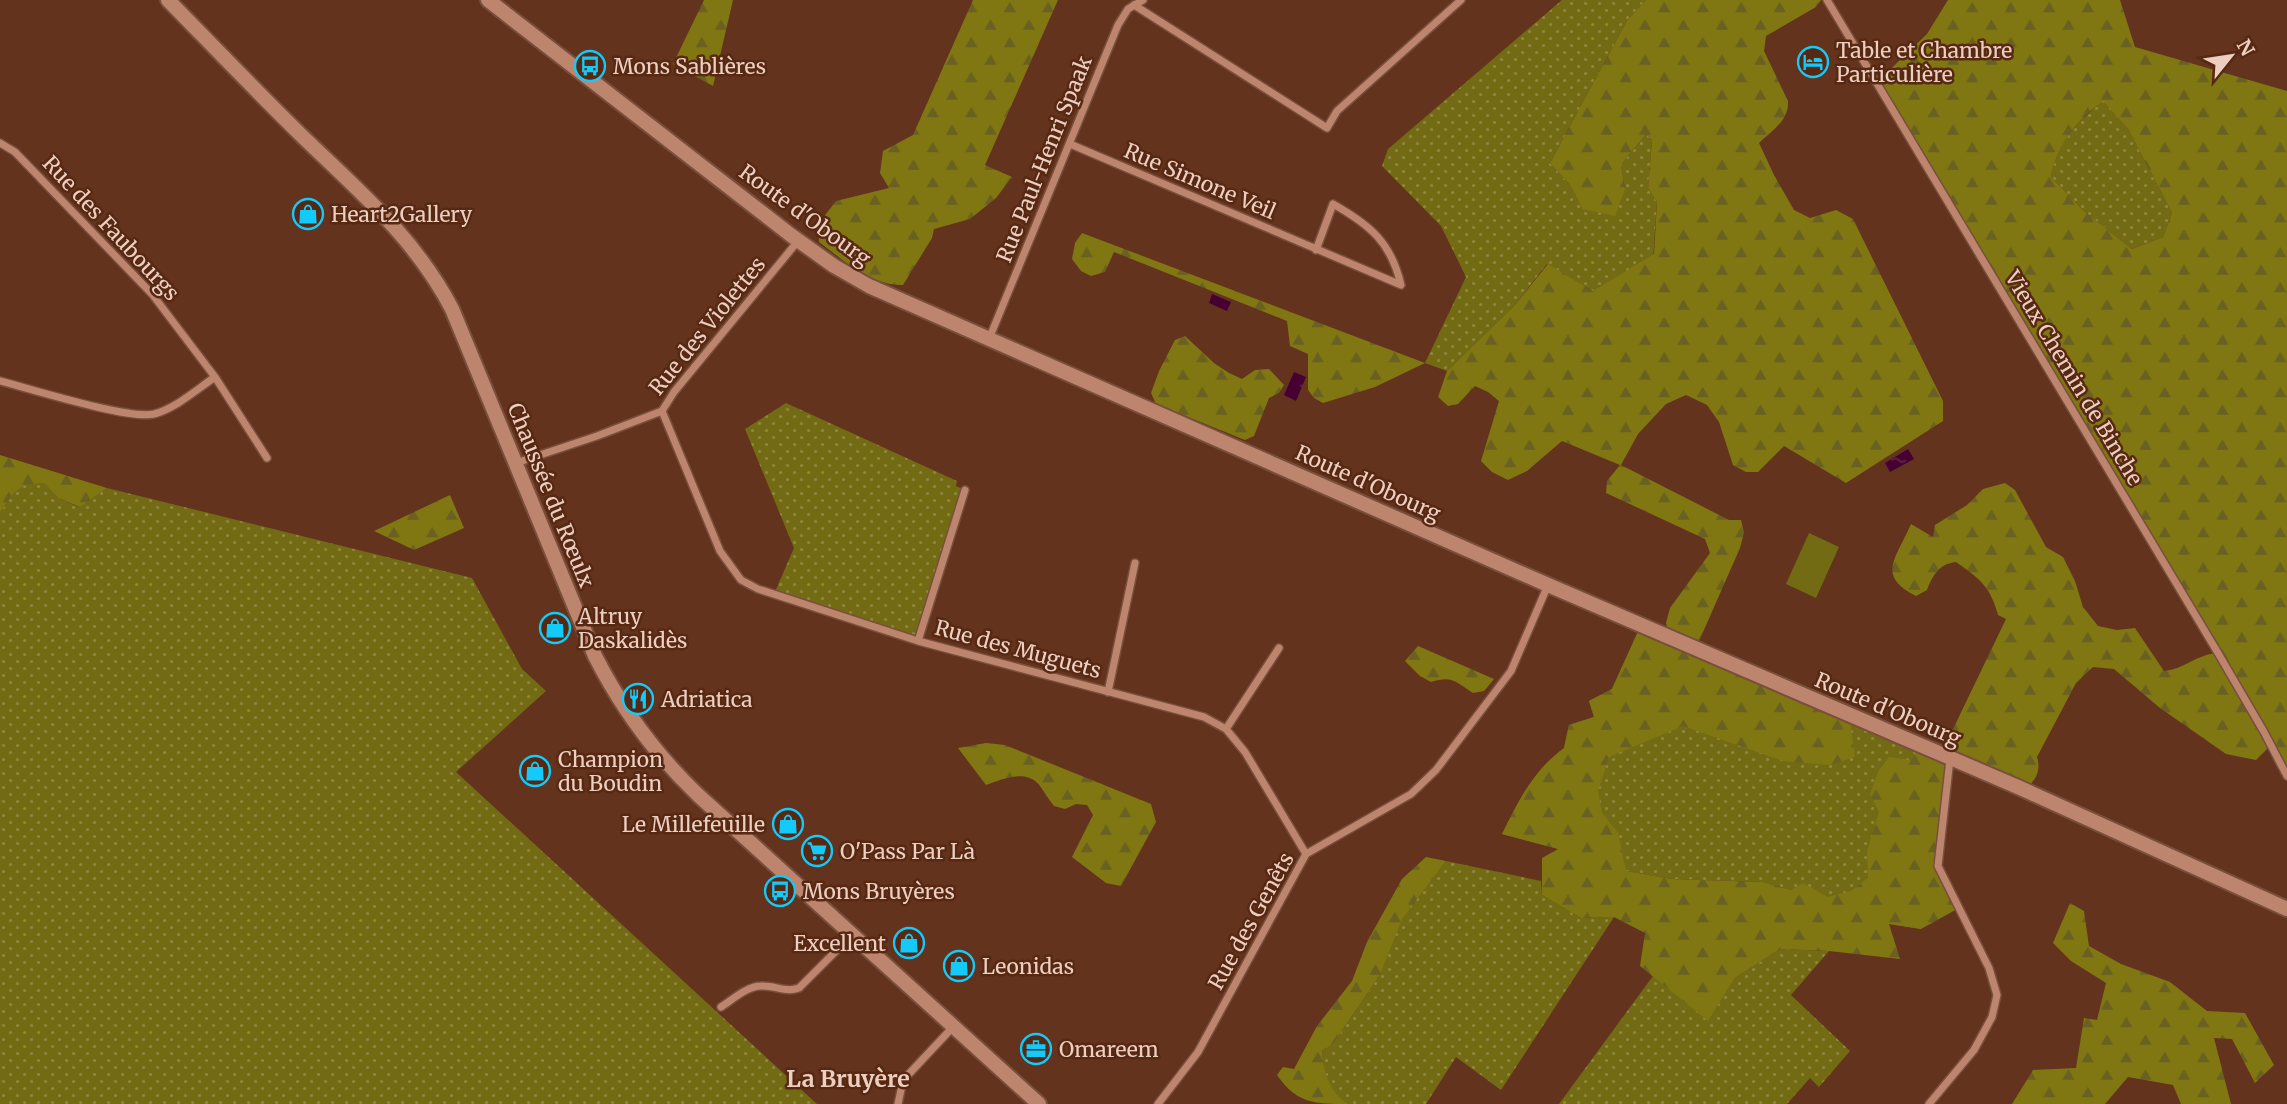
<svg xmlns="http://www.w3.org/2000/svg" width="2287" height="1104" viewBox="0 0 2287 1104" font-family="Merriweather,serif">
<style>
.green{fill:url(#green-dots)}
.forest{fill:url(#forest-firs);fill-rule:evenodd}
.pitch{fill:#736b13}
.water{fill:url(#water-ripples)}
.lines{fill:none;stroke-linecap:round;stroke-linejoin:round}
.minor-casing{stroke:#784f3c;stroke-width:10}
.secondary-casing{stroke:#784f3c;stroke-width:18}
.minor{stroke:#bd856d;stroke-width:7}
.secondary{stroke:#bd856d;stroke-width:14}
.labels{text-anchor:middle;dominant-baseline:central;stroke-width:5;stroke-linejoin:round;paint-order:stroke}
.poi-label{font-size:21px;fill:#edcfc2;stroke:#572812;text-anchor:start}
.street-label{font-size:21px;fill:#edcfc2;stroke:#572812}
.neighbourhood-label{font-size:23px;font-weight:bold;fill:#edcfc2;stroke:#572812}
</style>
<defs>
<pattern id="green-dots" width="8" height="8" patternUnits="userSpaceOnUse" patternTransform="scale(1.75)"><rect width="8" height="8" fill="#736b13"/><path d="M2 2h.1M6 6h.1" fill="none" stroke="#8e863f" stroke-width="1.8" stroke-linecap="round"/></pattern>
<pattern id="forest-firs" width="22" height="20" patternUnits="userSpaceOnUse" patternTransform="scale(1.75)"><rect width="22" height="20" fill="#807612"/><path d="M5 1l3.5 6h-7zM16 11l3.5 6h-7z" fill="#696022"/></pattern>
<pattern id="water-ripples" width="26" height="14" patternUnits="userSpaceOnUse" patternTransform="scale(1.75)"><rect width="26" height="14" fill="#460032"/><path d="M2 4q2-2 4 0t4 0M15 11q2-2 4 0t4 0" fill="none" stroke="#61244e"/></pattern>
</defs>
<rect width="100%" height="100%" fill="#63331d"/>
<!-- green -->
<path class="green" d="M1562,0H1646L1628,19L1550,163L1570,185L1582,209L1625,189L1621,165L1646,134L1652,140L1648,188L1657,202L1653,261L1593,291L1547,264L1514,306L1447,371L1425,363L1466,277L1441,226L1382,166L1388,149Z
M2103,100L2128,129L2172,213L2163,237L2132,249L2085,212L2051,177C2059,138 2075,126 2103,100Z
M786,403L957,481L956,486L965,490L918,641L774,594L794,548L745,429Z
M28,483H44L58,498L79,507L107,488L472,578L522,669L546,691L456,772L817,1104H0V513L14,491Z
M1641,625L1950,758L1921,929L1814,912L1792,890L1763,882L1672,879L1625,871L1559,849L1502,834C1520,799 1532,772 1564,748L1569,725L1594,717L1589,701L1612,689Z
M1446,861L1541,881L1542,895L1581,918L1614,917L1501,1090L1456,1057L1426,1104H1349C1329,1094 1323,1071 1322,1050L1332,1045L1380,975L1401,919Z
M1780,949L1829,951L1791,995L1850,1051L1819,1087L1810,1078L1787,1104H1559L1653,976L1708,1020L1735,978Z"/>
<!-- forest -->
<path class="forest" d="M704,0H733L713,86L673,64Z
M973,0H1058L985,165L1012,177L996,198L970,219L934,229L932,238L903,285C871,286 843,260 819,242V223L836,201L889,188L880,173L883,151L913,135Z
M1646,0H1821L1816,7L1766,36L1764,51L1788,101C1789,121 1772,130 1759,143L1774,175L1794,210L1810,218L1836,210L1853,219L1943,401V421L1846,483L1784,446L1758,472H1746L1733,465L1719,422L1707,405L1686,395L1666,404L1638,434L1621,465L1729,520H1741L1744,533L1740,548L1696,648L1849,714L1855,757L1830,765L1783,761L1683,726L1609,757L1598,791L1602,813L1618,833L1626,871L1672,879L1763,882L1792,890L1803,883L1828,897L1851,891L1868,878L1867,851L1879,812L1870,794L1878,772L1889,757L1911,760L1921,746L1941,754L2006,619L1998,615C1990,586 1980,579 1956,562C1939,564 1933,575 1927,590L1916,596C1875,576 1897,557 1911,524L1933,537L1935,525L1967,505L1983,489L2005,483L2015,490L2046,547L2063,557L2075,581L2083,607L2098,626L2117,630L2135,628L2164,671C2185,669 2195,655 2217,653L1876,83L1927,34L1948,0H2120L2135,47L2287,91V776L2265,735L2267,749L2256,760L2226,754L2160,708L2114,669L2093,667L2076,683L2037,757C2041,770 2037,778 2027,788L1950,758L1938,866L1959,908L1921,929L1889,924L1900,959L1829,951L1780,949L1735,978L1708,1021L1640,966L1645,933L1614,917L1581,918L1542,895V858L1558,849L1502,834C1520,799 1532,772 1564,748L1569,725L1594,717L1589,701L1612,689L1641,625L1669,637L1666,623L1670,608L1710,553L1705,539L1606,493L1607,481L1620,465L1562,441L1527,471L1508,480L1492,472L1481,461L1499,401L1488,392L1475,386L1458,404L1448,406L1438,397L1447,371L1514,306L1548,264L1593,291L1654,254L1657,202L1648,188L1652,140L1646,134L1621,165L1625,189L1615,216L1582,209L1570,185L1550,163L1628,19ZM2103,101L2128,129L2172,213L2163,237L2132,249L2085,212L2051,177C2058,142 2076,122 2103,101Z
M1082,233L1425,363L1375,387L1323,403L1314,398L1308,390V354L1290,346L1287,321L1114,252L1105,272L1091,276L1081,271L1072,259L1075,243Z
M1185,336L1214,363L1229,373L1242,379L1255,370L1269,369L1284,385L1279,393L1269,398L1254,436L1245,440L1156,404L1151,393L1159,371L1175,340Z
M0,455L107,488L80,507L58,498L44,483C17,483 13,493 0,513Z
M450,495L464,528L414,550L374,531Z
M1418,646L1494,679L1484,691L1473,693C1456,682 1452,675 1431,682L1420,676L1405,661Z
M986,743L1005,745L1151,804L1156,822L1121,886L1106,883L1072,857L1093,815L1087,805L1076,804L1065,809L1054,806C1049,800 1045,793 1040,786C1027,768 1003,779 986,785L958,748Z
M1426,857L1446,861L1402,919L1380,975L1332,1045L1322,1050C1323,1071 1330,1094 1349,1104C1315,1104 1297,1104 1277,1075L1283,1067L1294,1069L1317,1026L1352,981L1367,942L1402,879Z
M2070,903L2084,911L2089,946L2121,964L2170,982L2207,1011L2245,1013L2274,1065L2255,1083L2232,1039L2214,1038L2231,1104H2181L2173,1085L2128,1077L2105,1104H2012L2033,1070L2076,1068L2084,1018L2097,1020L2106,983L2071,961L2053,943Z"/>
<!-- pitch -->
<path class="pitch" d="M1809,533L1839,547L1816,598L1786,584Z"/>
<!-- water -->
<path class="water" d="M1212,294L1231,302L1227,311L1209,303Z
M1294,372L1306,377L1296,401L1284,395Z
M1908,449L1914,459L1890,472L1885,463Z"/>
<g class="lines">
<!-- minor casing -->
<g class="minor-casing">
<path id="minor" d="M1827,0L2218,653L2264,732L2287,776
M1134,5L1327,128L1337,111L1461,0
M0,143L15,152L152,294L215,377
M1070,144L1401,285C1391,242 1370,225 1333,204L1316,250
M989,339L1118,25L1128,9L1143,0
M0,381C31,389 129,420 154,414C176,408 196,390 215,377L267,458
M662,411L720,551L741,580L758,589L918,641L1204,717L1226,729L1245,752L1306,854
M516,463L597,436L662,411L674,392L798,241
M918,641L965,490
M1108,692L1135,563
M1226,729L1279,648
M721,1007C732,1000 747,986 761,986C775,985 785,993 799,988L852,935
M898,1104L902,1085L907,1076L953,1027
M1158,1104L1198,1052L1306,854L1411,794L1436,770L1511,671L1548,585
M1929,1104L1974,1050L1992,1017L1997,995L1989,968L1938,866L1950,759"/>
</g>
<!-- secondary casing -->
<g class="secondary-casing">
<path id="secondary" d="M168,0C213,46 257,92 303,137C360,192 415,238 452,309L595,656C622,709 655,754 698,795L1039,1104
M488,0L792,236L834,266L869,286L1548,585L2018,787L2287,909"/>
</g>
<!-- minor -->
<use href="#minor" class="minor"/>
<!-- secondary -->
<use href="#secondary" class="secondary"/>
</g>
<!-- icons -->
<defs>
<g id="hotel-ring" transform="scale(1.575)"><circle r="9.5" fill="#572812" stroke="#13cafb" stroke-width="1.5"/><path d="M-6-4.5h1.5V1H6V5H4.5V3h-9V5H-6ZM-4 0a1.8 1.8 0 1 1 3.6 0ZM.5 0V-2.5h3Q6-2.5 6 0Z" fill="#13cafb"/></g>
<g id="bus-ring" transform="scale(1.575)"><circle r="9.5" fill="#572812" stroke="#13cafb" stroke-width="1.5"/><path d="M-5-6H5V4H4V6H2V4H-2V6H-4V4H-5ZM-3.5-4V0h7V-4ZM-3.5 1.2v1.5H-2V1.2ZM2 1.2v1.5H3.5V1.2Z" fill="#13cafb"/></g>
<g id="shop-ring" transform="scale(1.575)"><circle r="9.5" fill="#572812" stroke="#13cafb" stroke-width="1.5"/><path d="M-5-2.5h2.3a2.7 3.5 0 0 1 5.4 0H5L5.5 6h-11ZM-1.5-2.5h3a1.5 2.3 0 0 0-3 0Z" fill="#13cafb"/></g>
<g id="restaurant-ring" transform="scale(1.575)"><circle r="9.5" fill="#572812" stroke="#13cafb" stroke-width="1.5"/><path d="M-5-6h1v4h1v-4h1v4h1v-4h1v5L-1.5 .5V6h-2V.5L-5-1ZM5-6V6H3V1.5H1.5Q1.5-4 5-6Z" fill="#13cafb"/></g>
<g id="supermarket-ring" transform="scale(1.575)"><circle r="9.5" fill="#572812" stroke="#13cafb" stroke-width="1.5"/><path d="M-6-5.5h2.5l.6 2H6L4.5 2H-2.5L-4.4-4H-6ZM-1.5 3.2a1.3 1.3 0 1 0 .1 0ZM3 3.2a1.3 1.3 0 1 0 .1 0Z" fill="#13cafb"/></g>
<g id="office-ring" transform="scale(1.575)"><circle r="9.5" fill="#572812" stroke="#13cafb" stroke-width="1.5"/><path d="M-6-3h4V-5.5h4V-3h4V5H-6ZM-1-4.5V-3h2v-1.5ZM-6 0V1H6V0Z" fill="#13cafb"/></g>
</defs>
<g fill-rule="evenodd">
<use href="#hotel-ring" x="1813" y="62"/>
<use href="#bus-ring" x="590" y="66"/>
<use href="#shop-ring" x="308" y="214"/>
<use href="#shop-ring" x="555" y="628"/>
<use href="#restaurant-ring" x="638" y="699"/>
<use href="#shop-ring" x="535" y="771"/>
<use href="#shop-ring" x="788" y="824"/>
<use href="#supermarket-ring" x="817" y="851"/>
<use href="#bus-ring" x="780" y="891"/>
<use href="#shop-ring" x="909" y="943"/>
<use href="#shop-ring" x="959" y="966"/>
<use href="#office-ring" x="1036" y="1049"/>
</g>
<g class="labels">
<!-- poi labels -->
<g class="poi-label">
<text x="1836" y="50">Table et Chambre<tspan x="1836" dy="24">Particulière</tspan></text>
<text x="613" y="66">Mons Sablières</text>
<text x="331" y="214">Heart2Gallery</text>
<text x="578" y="616">Altruy<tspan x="578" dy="24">Daskalidès</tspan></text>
<text x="661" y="699">Adriatica</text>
<text x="558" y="759">Champion<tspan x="558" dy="24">du Boudin</tspan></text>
<text x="765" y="824" text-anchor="end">Le Millefeuille</text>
<text x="840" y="851">O'Pass Par Là</text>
<text x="803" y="891">Mons Bruyères</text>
<text x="886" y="943" text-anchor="end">Excellent</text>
<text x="982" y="966">Leonidas</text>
<text x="1059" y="1049">Omareem</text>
</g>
<!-- street labels -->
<g class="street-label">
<text transform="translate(1044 159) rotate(-68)">Rue Paul-Henri Spaak</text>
<text transform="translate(1200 181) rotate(23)">Rue Simone Veil</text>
<text transform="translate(805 215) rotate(36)">Route d'Obourg</text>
<text transform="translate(111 228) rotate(47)">Rue des Faubourgs</text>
<text transform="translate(707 326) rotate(-51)">Rue des Violettes</text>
<text transform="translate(2074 378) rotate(59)">Vieux Chemin de Binche</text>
<text transform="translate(1368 483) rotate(24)">Route d'Obourg</text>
<text transform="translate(551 495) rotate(68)">Chaussée du Rœulx</text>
<text transform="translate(1018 649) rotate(15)">Rue des Muguets</text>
<text transform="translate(1888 709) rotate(23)">Route d'Obourg</text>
<text transform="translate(1251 921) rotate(-61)">Rue des Genêts</text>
</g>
<!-- neighbourhood labels -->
<g class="neighbourhood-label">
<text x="848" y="1078">La Bruyère</text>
</g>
</g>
<!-- north arrow -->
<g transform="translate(2231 56) rotate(60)" stroke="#572812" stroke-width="5" paint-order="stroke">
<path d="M0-5L12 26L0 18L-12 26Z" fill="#edcfc2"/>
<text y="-10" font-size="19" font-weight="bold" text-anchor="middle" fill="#edcfc2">N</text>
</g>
</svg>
